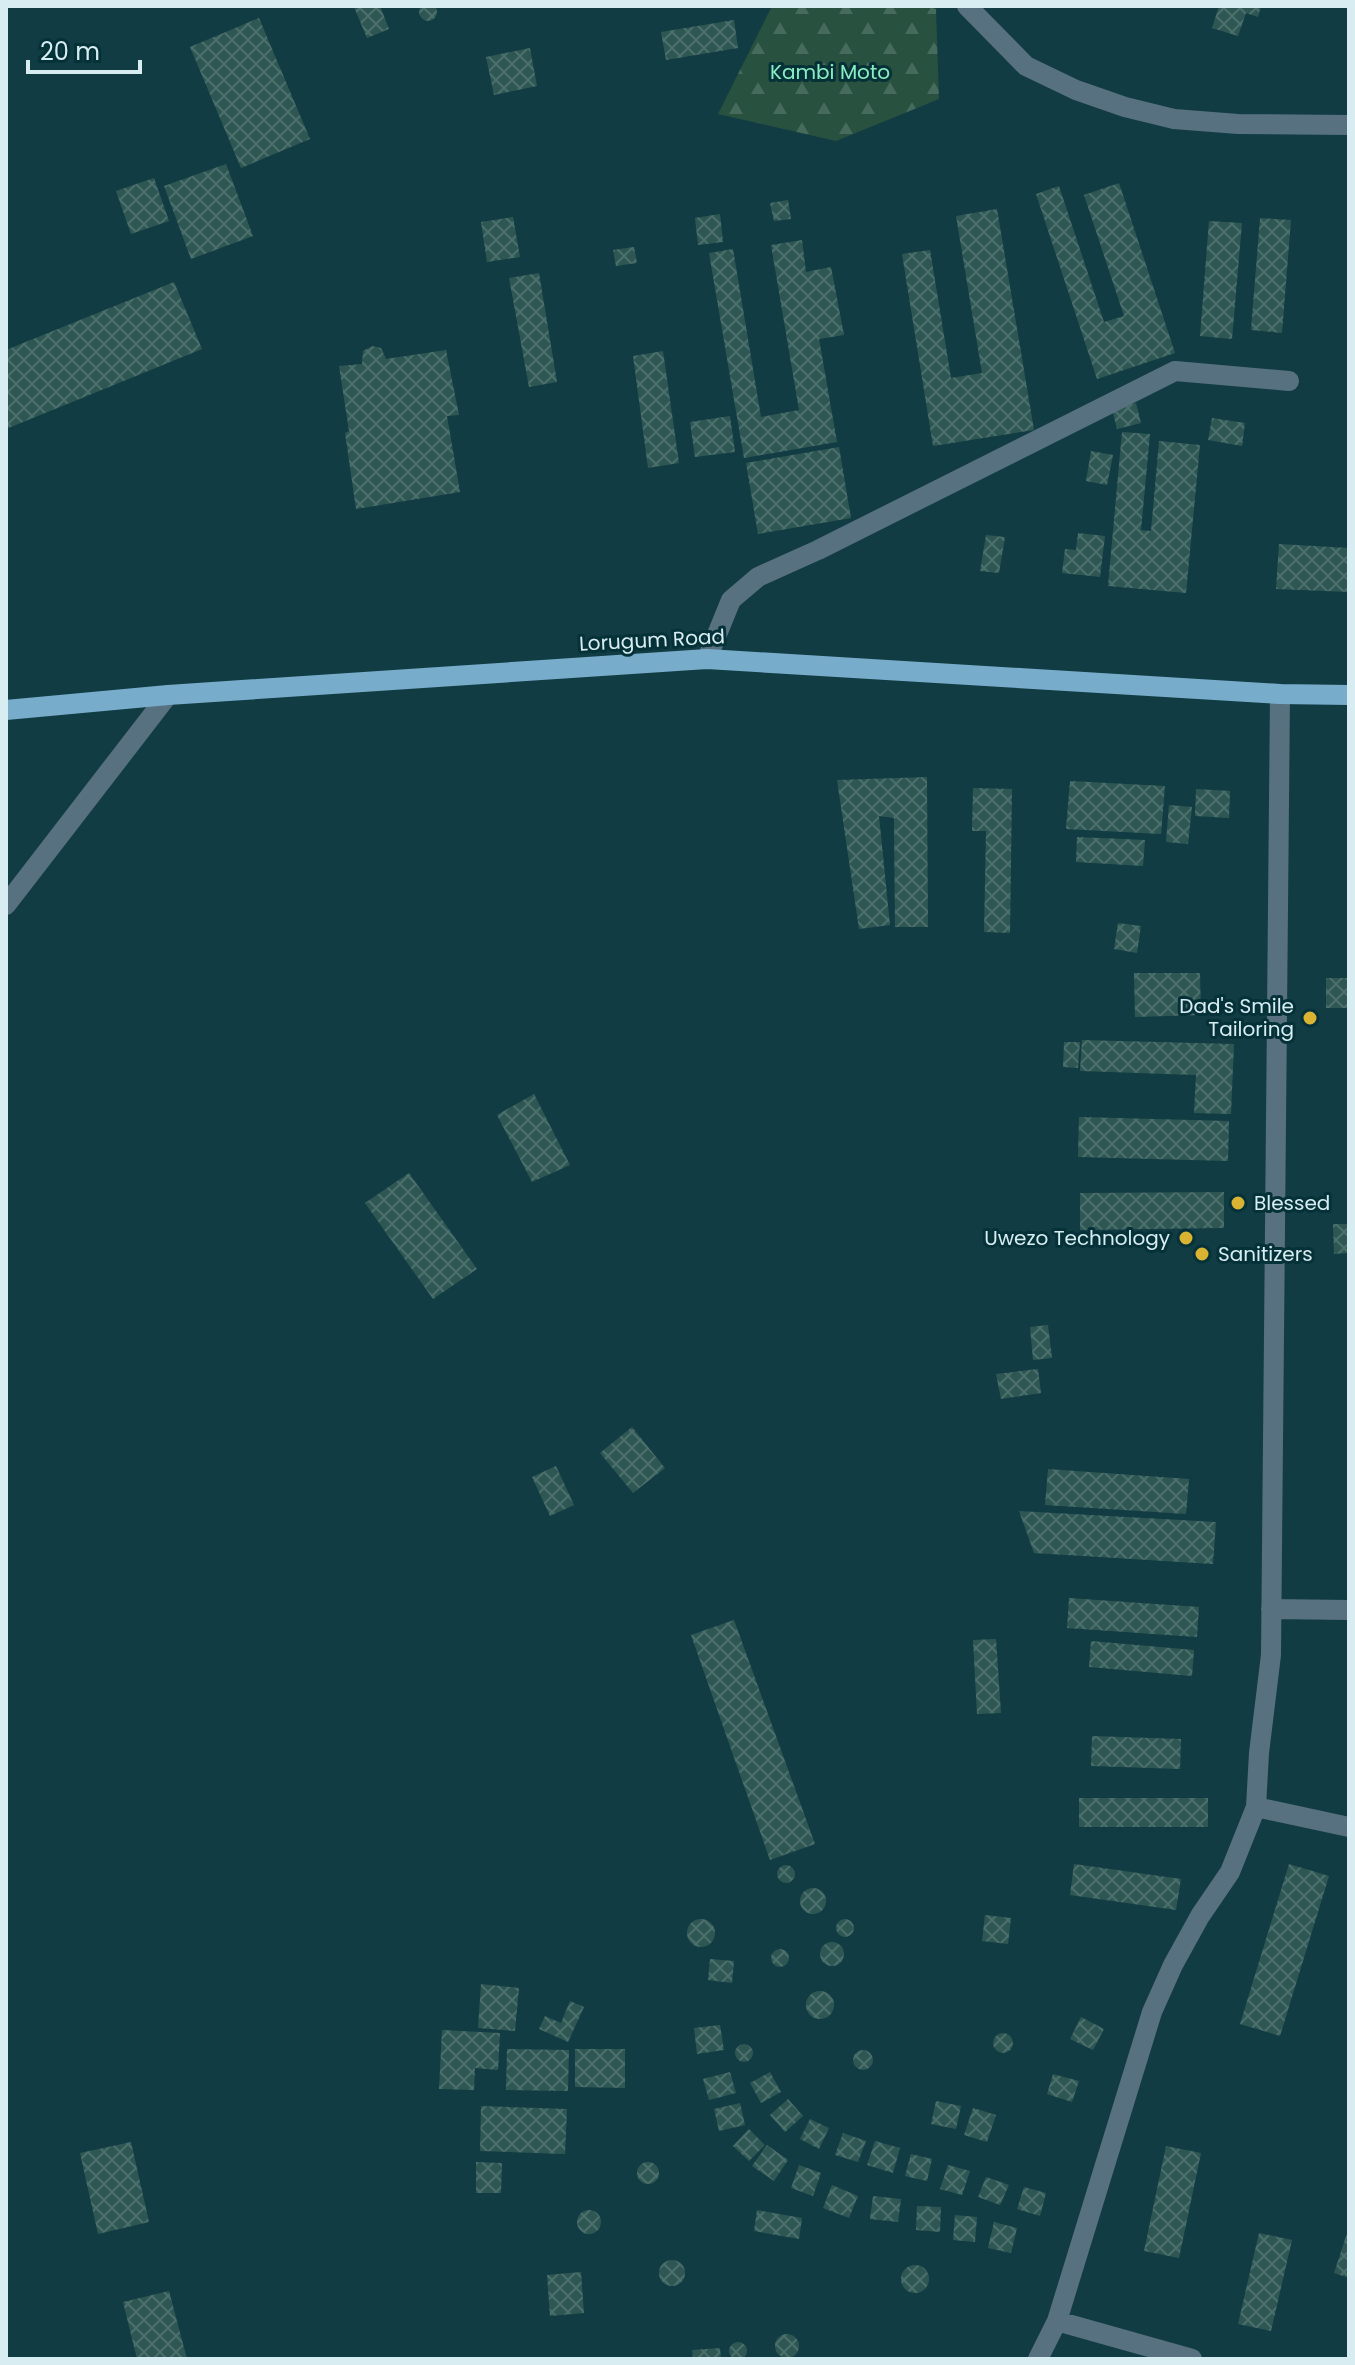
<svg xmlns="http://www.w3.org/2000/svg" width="1355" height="2365" viewBox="0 0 1355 2365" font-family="Poppins,sans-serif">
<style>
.forest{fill:url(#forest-firs)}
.building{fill:url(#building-cross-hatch)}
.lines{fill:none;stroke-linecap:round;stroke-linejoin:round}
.minor{stroke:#587181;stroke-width:20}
.major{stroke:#78accb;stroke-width:20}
.poi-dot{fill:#dab333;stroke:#053138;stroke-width:3}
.labels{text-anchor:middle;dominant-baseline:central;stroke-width:6;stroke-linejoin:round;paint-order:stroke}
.park-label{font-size:20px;fill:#8beec1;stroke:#053138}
.street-label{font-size:20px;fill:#d7edf1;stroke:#053138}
.poi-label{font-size:20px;fill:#d7edf1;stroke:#053138;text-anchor:end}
</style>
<defs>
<pattern id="forest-firs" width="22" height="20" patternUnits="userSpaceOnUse" patternTransform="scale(2)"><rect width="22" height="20" fill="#28513f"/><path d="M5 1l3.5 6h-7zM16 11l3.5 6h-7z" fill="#466a5b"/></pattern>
<pattern id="building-cross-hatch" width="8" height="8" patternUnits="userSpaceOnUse" patternTransform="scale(2)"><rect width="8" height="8" fill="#2e5753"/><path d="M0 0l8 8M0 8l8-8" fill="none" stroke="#4c6f6c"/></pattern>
</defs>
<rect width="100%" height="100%" fill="#123c43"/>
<!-- forest -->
<path class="forest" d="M772,6H926L936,9L939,99L836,141L718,114Z"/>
<!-- building -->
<path class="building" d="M419 12a9 9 0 1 1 18 0a9 9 0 1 1-18 0Z
M357,6H380L389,29L367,38L354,7Z
M1219,6H1261L1258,17L1246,13L1238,36L1212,28Z
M259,18L310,139L241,168L190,47Z
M734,20L738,48L666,60L661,32Z
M530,48L537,86L494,95L486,57Z
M226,164L253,236L191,259L164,186Z
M154,178L169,221L131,234L116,191Z
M1119,183L1175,353L1097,379L1036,194L1059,186L1104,322L1124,316L1084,195Z
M788,200L791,219L774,221L770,203Z
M997,209L1034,430L933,446L902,254L930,250L951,378L982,373L956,216Z
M720,214L723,242L698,245L695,218Z
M513,217L520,257L487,262L481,222Z
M1260,218L1291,220L1282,333L1251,330Z
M1209,221L1242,223L1232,339L1200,336Z
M802,240L806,272L831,267L844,335L819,339L837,442L744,458L709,253L733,249L761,417L799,410L771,245Z
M634,247L637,263L616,266L613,250Z
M539,273L557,382L529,387L509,278Z
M174,282L202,349L6,429V350Z
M372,346L381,348L386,359L446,350L459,415L447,416L460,492L356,509L345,433L349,431L339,366L362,364L363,351Z
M663,351L679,463L648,468L633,356Z
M1136,403L1141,423L1117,429L1112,409Z
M730,416L735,452L695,457L690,422Z
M1212,418L1245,423L1242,446L1208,440Z
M1122,432L1150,434L1141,530L1151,531L1159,441L1200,445L1186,593L1108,586Z
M839,447L851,518L758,534L746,463Z
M1091,451L1113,455L1107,485L1086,481Z
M1078,533L1105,536L1100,577L1062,573L1065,549L1076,550Z
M986,535L1005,537L999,573L980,571Z
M1279,544L1349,548V592L1276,589Z
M927,777L928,927H895L894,818L879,816L890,925L859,929L837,780Z
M1070,781L1165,786L1161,834L1066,829Z
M973,788L1012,789L1010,933L984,932L986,831H972Z
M1196,789L1230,791L1229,818L1195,816Z
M1169,805L1192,807L1188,844L1166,842Z
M1077,837L1145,840L1143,866L1076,862Z
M1118,923L1141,926L1137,953L1114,949Z
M1134,973H1200L1201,1015L1135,1017Z
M1326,978H1349V1008H1326Z
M1082,1040L1234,1044L1231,1114L1194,1113L1196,1075L1080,1071Z
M1064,1042H1080L1078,1068L1063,1067Z
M534,1094L570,1165L532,1182L497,1115Z
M1079,1117L1229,1121L1228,1161L1078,1157Z
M409,1173L477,1269L433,1299L365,1203Z
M1224,1192V1228L1080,1230V1193Z
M1333,1224H1347L1348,1253L1334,1254Z
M1048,1325L1052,1358L1033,1360L1030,1327Z
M1038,1369L1041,1393L1001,1399L996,1374Z
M632,1427L665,1468L633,1493L600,1453Z
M556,1466L574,1505L550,1516L532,1477Z
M1048,1469L1189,1479L1186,1514L1045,1505Z
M1019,1511L1216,1522L1213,1564L1034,1553Z
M1069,1598L1199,1607L1197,1637L1067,1628Z
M734,1620L815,1844L770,1860L691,1635Z
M996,1639L1001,1713L977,1714L973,1640Z
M1091,1641L1194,1650L1192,1676L1089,1667Z
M1092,1736L1181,1739L1180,1769L1091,1766Z
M1079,1798H1208V1827H1079Z
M1074,1864L1181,1879L1176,1910L1070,1895Z
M1289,1864L1329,1876L1280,2036L1240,2024Z
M777 1874a9 9 0 1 1 18 0a9 9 0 1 1-18 0Z
M800 1901a13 13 0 1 1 26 0a13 13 0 1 1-26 0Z
M985,1915L1011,1918L1008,1944L982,1941Z
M687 1933a14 14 0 1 1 28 0a14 14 0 1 1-28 0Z
M836 1928a9 9 0 1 1 18 0a9 9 0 1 1-18 0Z
M820 1954a12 12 0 1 1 24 0a12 12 0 1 1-24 0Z
M771 1958a9 9 0 1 1 18 0a9 9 0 1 1-18 0Z
M710,1959L734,1961L732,1983L708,1980Z
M481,1984L519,1988L515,2031L478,2028Z
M806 2005a14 14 0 1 1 28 0a14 14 0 1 1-28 0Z
M570,2001L584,2007L568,2042L539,2029L545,2016L561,2023Z
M1081,2017L1104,2029L1093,2050L1070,2039Z
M720,2025L724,2050L697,2054L694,2028Z
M442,2030L500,2033L498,2070L475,2068L474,2090L439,2089Z
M993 2043a10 10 0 1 1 20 0a10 10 0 1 1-20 0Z
M735 2053a9 9 0 1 1 18 0a9 9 0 1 1-18 0Z
M507,2049L569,2050L568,2091L506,2090Z
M575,2049H625V2088L575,2087Z
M853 2060a10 10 0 1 1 20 0a10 10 0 1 1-20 0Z
M730,2072L736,2093L709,2100L703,2079Z
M770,2072L781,2092L761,2103L750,2083Z
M1053,2074L1079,2081L1072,2102L1047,2094Z
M788,2099L803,2116L785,2132L770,2115Z
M936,2101L961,2106L956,2129L931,2124Z
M740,2103L745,2125L719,2131L714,2109Z
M481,2106L567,2109L565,2154L480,2151Z
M973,2108L996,2115L987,2142L964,2135Z
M810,2119L829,2128L819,2149L800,2139Z
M749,2129L765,2145L749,2161L733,2146Z
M843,2133L866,2141L858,2162L835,2155Z
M875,2141L900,2148L893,2173L867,2165Z
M131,2142L149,2222L98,2234L80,2153Z
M767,2145L788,2160L774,2181L752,2166Z
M1166,2146L1201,2153L1179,2258L1144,2251Z
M911,2154L932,2159L927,2181L905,2176Z
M637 2173a11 11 0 1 1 22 0a11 11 0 1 1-22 0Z
M476,2162L502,2163L501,2193H476Z
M799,2165L821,2173L813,2196L791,2188Z
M948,2165L970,2171L962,2195L940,2189Z
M986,2177L1009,2185L1000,2205L978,2197Z
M832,2185L858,2196L849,2218L823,2208Z
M1024,2187L1046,2193L1040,2216L1017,2209Z
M873,2196L901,2199L898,2222L870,2219Z
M917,2206L941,2207L940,2232L916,2230Z
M757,2210L802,2218L799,2239L754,2231Z
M577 2222a12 12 0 1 1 24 0a12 12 0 1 1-24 0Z
M955,2215L977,2217L975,2242L953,2240Z
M994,2222L1017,2228L1011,2253L988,2248Z
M1349,2227V2278L1334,2273Z
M1259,2233L1292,2240L1271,2331L1238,2324Z
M659 2273a13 13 0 1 1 26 0a13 13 0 1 1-26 0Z
M901 2279a14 14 0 1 1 28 0a14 14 0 1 1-28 0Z
M581,2272L584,2313L550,2316L547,2275Z
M169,2291L187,2359H137L123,2302Z
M775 2346a12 12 0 1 1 24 0a12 12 0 1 1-24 0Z
M729 2351a9 9 0 1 1 18 0a9 9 0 1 1-18 0Z
M720,2348L721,2359H693L692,2350Z"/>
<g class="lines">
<!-- minor -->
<path class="minor" d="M967,6L1026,66L1076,90L1125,107L1174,119L1238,124L1349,125
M707,659L731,600L758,577L818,550L1175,371L1289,381
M6,905L168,695
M1271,1609L1349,1610
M1256,1807L1349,1827
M1057,2321L1192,2359
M1038,2359L1057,2321L1152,2012L1173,1965L1200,1916L1230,1872L1256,1807L1259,1753L1271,1655L1280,694"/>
<!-- major -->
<path class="major" d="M6,710L168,695L707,659L1280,694L1349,695"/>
</g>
<!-- markers -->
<g class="poi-dot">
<circle cx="1310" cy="1018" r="8"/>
<circle cx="1238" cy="1203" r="8"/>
<circle cx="1186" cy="1238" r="8"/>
<circle cx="1202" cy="1254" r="8"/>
</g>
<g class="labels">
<!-- park labels -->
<g class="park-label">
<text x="830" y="72">Kambi Moto</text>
</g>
<!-- street labels -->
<g class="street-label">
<text transform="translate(652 640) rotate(-3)">Lorugum Road</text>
</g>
<!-- poi labels -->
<g class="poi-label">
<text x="1294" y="1006">Dad's Smile<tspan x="1294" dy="23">Tailoring</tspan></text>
<text x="1254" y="1203" text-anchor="start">Blessed</text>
<text x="1170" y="1238">Uwezo Technology</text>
<text x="1218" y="1254" text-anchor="start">Sanitizers</text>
</g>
</g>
<!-- border -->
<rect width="1355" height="2365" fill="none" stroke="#d7edf1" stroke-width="16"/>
<!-- scale -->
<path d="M28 60v12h112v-12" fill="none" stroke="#d7edf1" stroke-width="4"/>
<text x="40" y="60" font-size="24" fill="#d7edf1" stroke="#053138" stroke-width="6" paint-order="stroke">20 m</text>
</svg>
